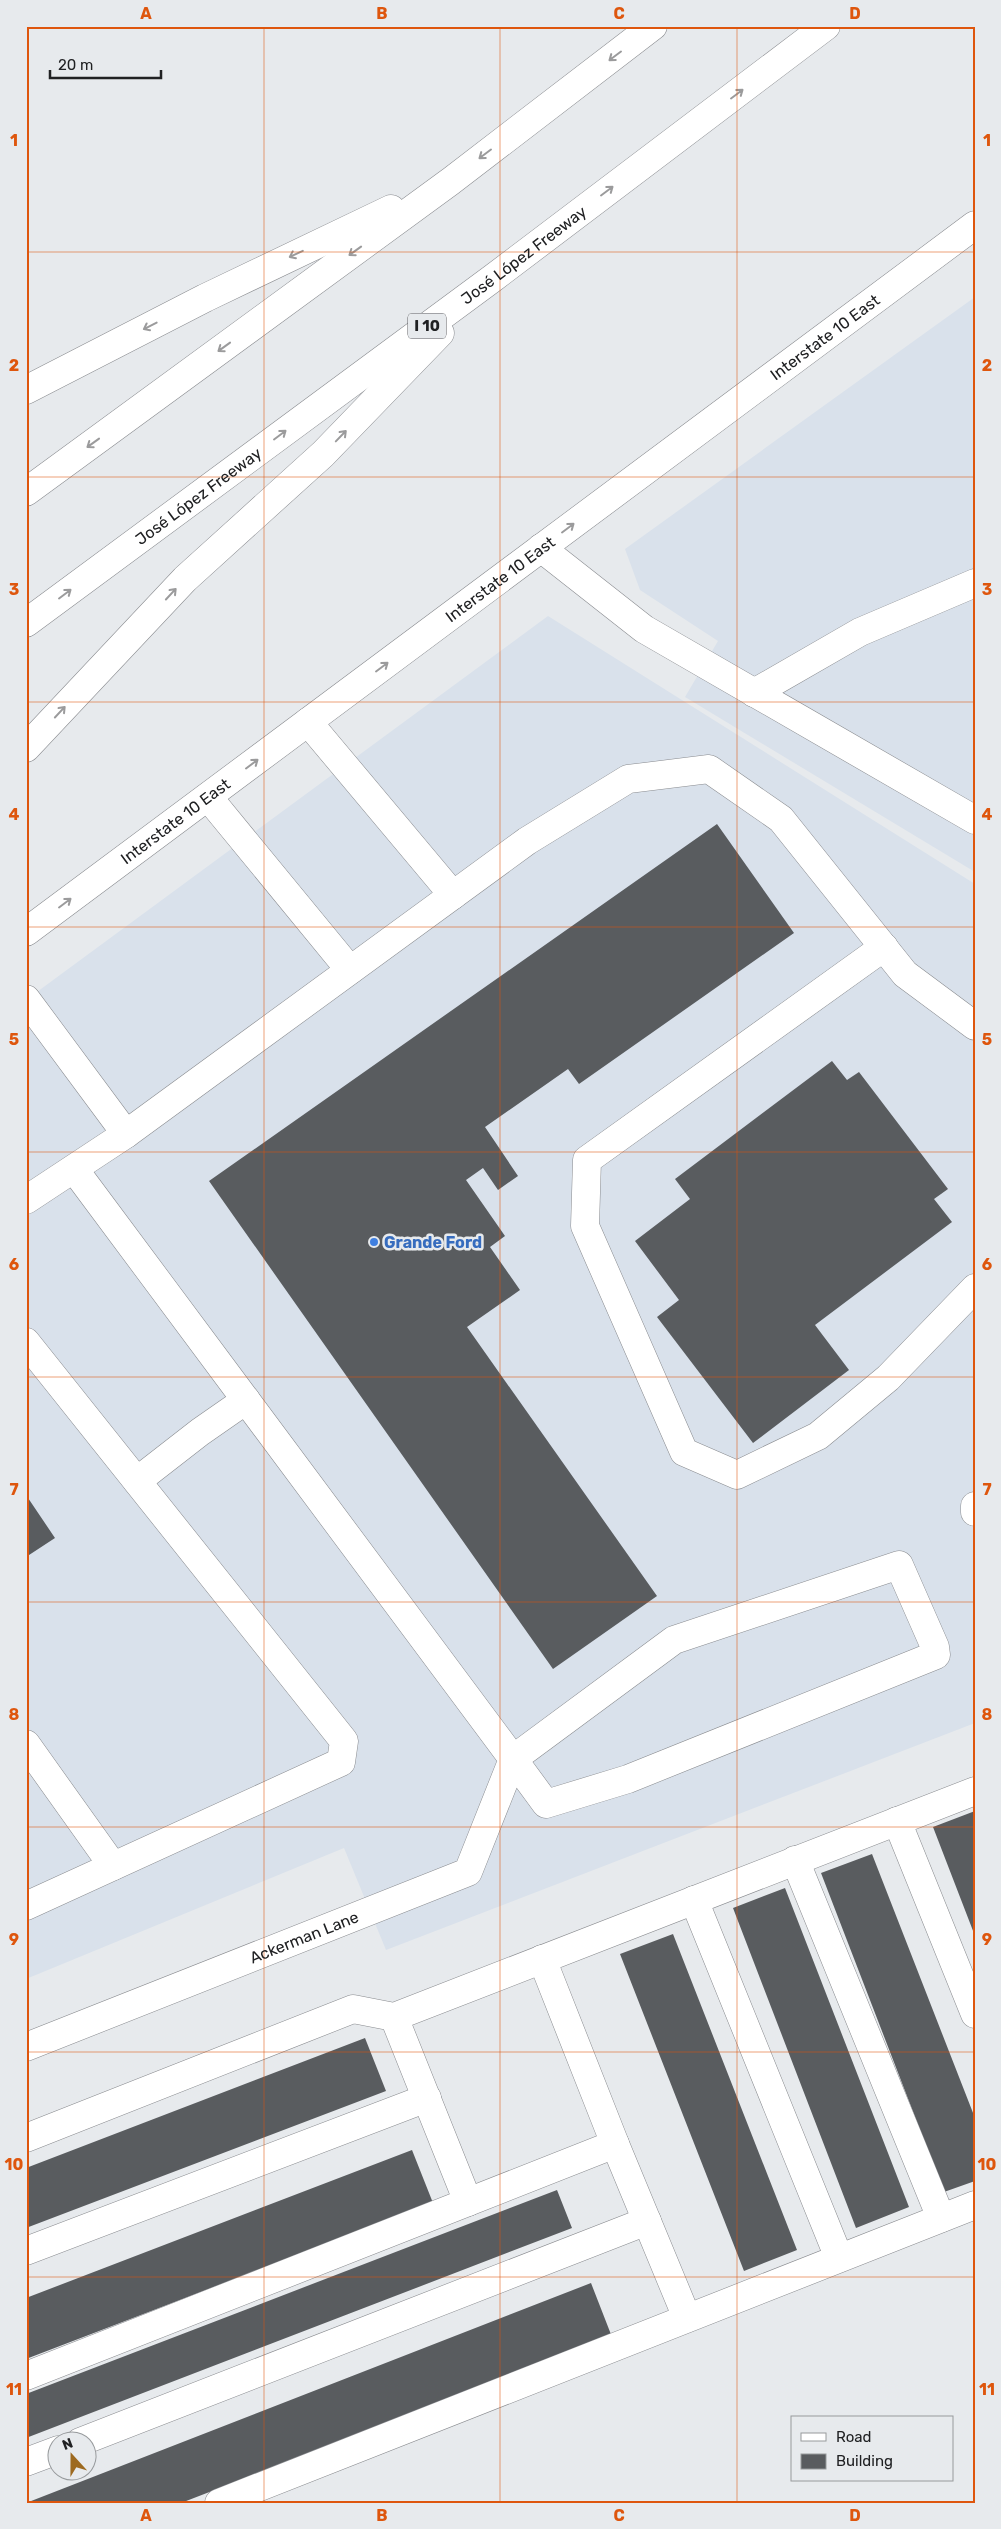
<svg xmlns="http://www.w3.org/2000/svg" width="1001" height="2529" viewBox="0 0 1001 2529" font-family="Rubik,sans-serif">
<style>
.built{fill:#d9e1eb}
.building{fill:#595c5f}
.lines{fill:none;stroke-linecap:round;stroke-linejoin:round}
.minor-casing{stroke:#898b8f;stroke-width:29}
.major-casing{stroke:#898b8f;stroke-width:29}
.highway-casing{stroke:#898b8f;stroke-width:29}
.minor{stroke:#fff;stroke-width:28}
.major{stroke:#fff;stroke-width:28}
.highway{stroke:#fff;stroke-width:28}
.oneway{stroke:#9b9b9c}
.grid{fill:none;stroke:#de560d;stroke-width:1;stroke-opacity:0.55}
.shop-dot{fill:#3f7fe0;stroke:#e7eaed;stroke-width:2}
.labels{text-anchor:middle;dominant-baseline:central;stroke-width:5;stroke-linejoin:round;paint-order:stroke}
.shield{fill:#e7eaed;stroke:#5c5d60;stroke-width:1}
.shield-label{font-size:15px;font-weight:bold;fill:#202123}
.street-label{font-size:16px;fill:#202123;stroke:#e7eaed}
.shop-label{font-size:16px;font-weight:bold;fill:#366cbe;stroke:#e7eaed;text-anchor:start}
.neatline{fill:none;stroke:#de560d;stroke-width:2}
.grid-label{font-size:16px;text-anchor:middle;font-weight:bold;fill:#de560d}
</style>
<rect width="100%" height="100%" fill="#e7eaed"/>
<!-- built -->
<path class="built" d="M975,297V872L685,697L718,641L640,590L625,549Z
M548,616L975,884V1723L386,1950L344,1848L26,1979V1000Z"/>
<!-- building -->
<path class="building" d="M717,824L794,933L579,1084L568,1069L485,1127L518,1176L498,1190L483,1168L466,1180L505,1236L490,1247L520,1290L467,1327L657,1596L553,1669L209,1181Z
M832,1061L847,1080L859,1072L948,1189L934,1199L952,1222L815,1325L849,1370L753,1443L657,1317L679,1300L635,1241L690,1199L675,1179Z
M26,1495L55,1538L26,1557Z
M975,1811V1936L933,1827Z
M872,1854L975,2118V2181L944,2192L821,1873Z
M785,1888L909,2207L856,2228L733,1908Z
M673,1934L797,2250L744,2271L620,1954Z
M365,2038L386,2091L26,2228V2168Z
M412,2150L433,2203L26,2359V2298Z
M557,2190L572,2228L26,2438V2394Z
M591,2283L612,2337L181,2503H26Z"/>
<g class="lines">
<!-- minor casing -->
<g class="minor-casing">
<g id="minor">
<path d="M541,548L644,629L975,820"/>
<path d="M754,693L860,632L975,583"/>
<path d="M308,722L453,895"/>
<path d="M208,797L350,970"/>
<path d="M884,947L587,1160L585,1226L684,1452L737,1475L818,1436L888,1378L975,1288"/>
<path d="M26,999L126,1134"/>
<path d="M26,1200L126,1134L527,841L628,779L709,769L781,819L905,974L975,1026"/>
<path d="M26,1342L344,1741L341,1762L26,1906"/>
<path d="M137,1481L200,1432L246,1400"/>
<path d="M975,1506V1512"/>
<path d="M26,1744L113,1866"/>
<path d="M897,1821L975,2014"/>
<path d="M795,1860L941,2218"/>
<path d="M694,1900L839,2258"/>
<path d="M542,1959L615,2144"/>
<path d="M394,2017L468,2202L615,2144L687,2318"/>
<path id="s1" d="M26,2047L468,1872L513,1759L674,1640L899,1565L935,1647L936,1655L628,1779L546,1804L513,1759L74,1169"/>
<path d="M26,2138L353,2009L394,2017L975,1791"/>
<path d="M26,2251L427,2098"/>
<path d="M26,2376L468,2202"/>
<path d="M80,2442L647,2221"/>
<path d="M26,2462L58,2450"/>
<path d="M219,2503L975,2205"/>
</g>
</g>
<!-- major casing -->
<g class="major-casing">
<g id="major">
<path id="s2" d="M26,932L975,225"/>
</g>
</g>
<!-- highway casing -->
<g class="highway-casing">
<g id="highway">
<path d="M26,390L205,298L391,209"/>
<path d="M26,492L451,181L653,26"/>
<path id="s3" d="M26,623L493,278L826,26"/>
<path d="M26,748L185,579L323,454L440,333"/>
</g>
</g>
<!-- minor -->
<use href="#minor" class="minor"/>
<!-- major -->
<use href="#major" class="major"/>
<!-- highway -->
<use href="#highway" class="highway"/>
</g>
<!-- one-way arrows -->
<defs><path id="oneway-shaft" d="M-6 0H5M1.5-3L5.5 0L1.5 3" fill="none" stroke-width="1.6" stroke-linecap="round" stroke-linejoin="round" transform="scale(1.25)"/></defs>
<g class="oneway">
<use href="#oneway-shaft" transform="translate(615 56) rotate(143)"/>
<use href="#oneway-shaft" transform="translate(737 94) rotate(-37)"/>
<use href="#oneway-shaft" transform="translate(485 154) rotate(143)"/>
<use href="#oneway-shaft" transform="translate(607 191) rotate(-37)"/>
<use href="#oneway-shaft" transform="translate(355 251) rotate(144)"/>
<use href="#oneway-shaft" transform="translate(296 254) rotate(155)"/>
<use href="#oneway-shaft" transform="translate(150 326) rotate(153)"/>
<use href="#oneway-shaft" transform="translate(224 347) rotate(144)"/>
<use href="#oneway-shaft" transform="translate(280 435) rotate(-37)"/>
<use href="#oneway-shaft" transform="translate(341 436) rotate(-46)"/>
<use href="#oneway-shaft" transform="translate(93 443) rotate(144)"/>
<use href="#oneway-shaft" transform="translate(568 528) rotate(-37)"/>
<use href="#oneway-shaft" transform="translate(65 594) rotate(-37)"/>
<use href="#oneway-shaft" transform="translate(171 594) rotate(-47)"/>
<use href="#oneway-shaft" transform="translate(382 667) rotate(-37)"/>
<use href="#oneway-shaft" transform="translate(60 712) rotate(-47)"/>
<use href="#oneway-shaft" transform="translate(252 764) rotate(-37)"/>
<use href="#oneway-shaft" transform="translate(65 903) rotate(-37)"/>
</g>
<!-- grid -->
<path class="grid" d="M264,26V2503M500,26V2503M737,26V2503M26,252H975M26,477H975M26,702H975M26,927H975M26,1152H975M26,1377H975M26,1602H975M26,1827H975M26,2052H975M26,2277H975"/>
<!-- markers -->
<circle class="shop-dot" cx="374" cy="1242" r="5"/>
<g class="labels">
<!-- shield labels -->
<rect class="shield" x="408" y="313.5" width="38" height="25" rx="4"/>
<g class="shield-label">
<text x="427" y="326">I 10</text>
</g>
<!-- street labels -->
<g class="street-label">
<text stroke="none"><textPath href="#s3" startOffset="619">José López Freeway</textPath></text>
<text stroke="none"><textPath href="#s2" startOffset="996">Interstate 10 East</textPath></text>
<text stroke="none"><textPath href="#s3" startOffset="214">José López Freeway</textPath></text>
<text stroke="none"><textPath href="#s2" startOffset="591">Interstate 10 East</textPath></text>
<text stroke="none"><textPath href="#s2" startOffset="186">Interstate 10 East</textPath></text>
<text stroke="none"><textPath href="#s1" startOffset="299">Ackerman Lane</textPath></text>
</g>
<!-- shop labels -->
<g class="shop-label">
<text x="384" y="1242">Grande Ford</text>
</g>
</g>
<!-- border -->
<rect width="1001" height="2529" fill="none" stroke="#e7eaed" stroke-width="55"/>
<!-- legend -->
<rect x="791" y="2416" width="162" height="65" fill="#e7eaed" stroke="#979a9c"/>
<rect x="801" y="2433" width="25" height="8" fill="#ffffff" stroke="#979a9c"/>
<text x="836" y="2442" font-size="15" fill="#202123">Road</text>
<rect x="801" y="2454" width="25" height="15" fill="#595c5f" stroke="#979a9c"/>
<text x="836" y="2466" font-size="15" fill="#202123">Building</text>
<!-- north arrow -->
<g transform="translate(72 2456) rotate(339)"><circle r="24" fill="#e7eaed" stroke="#979a9c"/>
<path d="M0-4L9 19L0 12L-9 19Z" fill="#9d6a20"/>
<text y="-8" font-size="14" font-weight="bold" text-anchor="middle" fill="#202123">N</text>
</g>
<!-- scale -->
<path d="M50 70v8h111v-8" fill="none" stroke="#202123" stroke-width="2.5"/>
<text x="58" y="70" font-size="15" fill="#202123" stroke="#e7eaed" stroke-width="4" paint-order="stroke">20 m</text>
<rect x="28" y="28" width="946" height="2474" class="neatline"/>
<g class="grid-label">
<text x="146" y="19">A</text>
<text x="382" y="19">B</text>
<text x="619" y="19">C</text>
<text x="855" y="19">D</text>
<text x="14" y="146">1</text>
<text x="987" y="146">1</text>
<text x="14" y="371">2</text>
<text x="987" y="371">2</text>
<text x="14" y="595">3</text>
<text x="987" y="595">3</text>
<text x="14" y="820">4</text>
<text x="987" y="820">4</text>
<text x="14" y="1045">5</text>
<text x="987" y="1045">5</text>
<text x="14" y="1270">6</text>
<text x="987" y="1270">6</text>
<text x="14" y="1495">7</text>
<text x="987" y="1495">7</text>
<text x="14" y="1720">8</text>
<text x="987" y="1720">8</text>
<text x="14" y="1945">9</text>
<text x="987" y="1945">9</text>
<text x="14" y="2170">10</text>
<text x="987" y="2170">10</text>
<text x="14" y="2395">11</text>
<text x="987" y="2395">11</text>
<text x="146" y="2521">A</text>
<text x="382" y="2521">B</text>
<text x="619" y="2521">C</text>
<text x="855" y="2521">D</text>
</g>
</svg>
